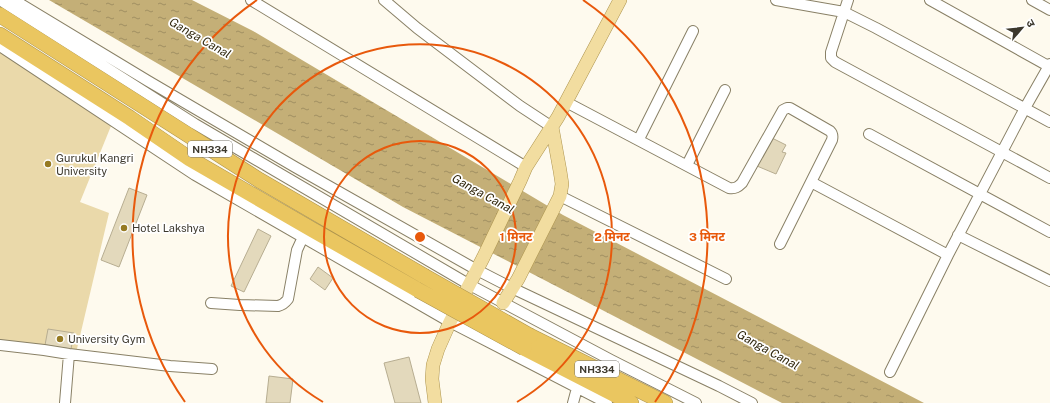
<svg xmlns="http://www.w3.org/2000/svg" width="1050" height="403" viewBox="0 0 1050 403" font-family="'Public Sans','Noto Sans Devanagari',sans-serif">
<style>
.pitch{fill:#ead9aa}
.water{fill:url(#water-ripples)}
.building{fill:#e3d9bc;stroke:#b7ad91}
.lines{fill:none;stroke-linecap:round;stroke-linejoin:round}
.minor-casing{stroke:#898066;stroke-width:12}
.major-casing{stroke:#ad944e;stroke-width:14}
.highway-casing{stroke:#ad944e;stroke-width:16}
.minor{stroke:#fff;stroke-width:10}
.major{stroke:#f2dda0;stroke-width:13}
.highway{stroke:#eac660;stroke-width:15}
.highway-bridge-casing{stroke:#ad944e;stroke-width:16;stroke-linecap:butt}
.highway-bridge{stroke:#eac660;stroke-width:15}
.ring{fill:none;stroke:#e8590c;stroke-width:2}
.poi-dot{fill:#967a22;stroke:#fff;stroke-width:1.5}
.labels{text-anchor:middle;dominant-baseline:central;stroke-width:3.5;stroke-linejoin:round;paint-order:stroke}
.shield{fill:#fff;stroke:#76746c;stroke-width:1}
.shield-label{font-size:10px;font-weight:bold;fill:#3c382d}
.poi-label{font-size:11px;fill:#3c382d;stroke:#fff;text-anchor:start}
.water-label{font-size:12px;font-style:italic;fill:#31280e;stroke:#fff}
.centre{fill:#e8590c;stroke:#fff;stroke-width:2}
.ring-label{font-size:12px;text-anchor:middle;font-weight:bold;fill:#e8590c;stroke:#fff;stroke-width:3.5;stroke-linejoin:round;paint-order:stroke}
</style>
<defs>
<pattern id="water-ripples" width="26" height="14" patternUnits="userSpaceOnUse"><rect width="26" height="14" fill="#c4af77"/><path d="M2 4q2-2 4 0t4 0M15 11q2-2 4 0t4 0" fill="none" stroke="#a08f62"/></pattern>
</defs>
<rect width="100%" height="100%" fill="#fefaee"/>
<!-- pitch -->
<path class="pitch" d="M0,51L111,126L80,202L109,213L76,353L0,341Z"/>
<!-- water -->
<path class="water" d="M49,0H192L253,31L563,215L924,403H782L403,207Z"/>
<!-- building -->
<path class="building" d="M772,138L786,145L782,152L786,153L776,174L757,166Z
M129,188L147,195L119,267L101,260Z
M258,229L271,236L244,292L231,286Z
M318,267L333,278L325,290L310,279Z
M48,329L74,333L71,349L45,345Z
M409,357L421,403H395L384,363Z
M269,376L293,379L290,403H266Z"/>
<g class="lines">
<!-- minor casing -->
<g class="minor-casing">
<path id="minor" d="M0,0L195,124L470,285L611,360L696,403
M14,0L148,81L295,167L477,270L512,288L719,386L752,403
M251,0L526,167
M384,0L417,28L520,106L552,127
M776,0L844,12L876,28L1050,122
M848,0L831,52V58L835,62L1050,178
M930,0L1050,67
M1032,0L1050,10
M0,46L195,175L450,322L607,403
M566,102L729,188C735,189 738,187 742,183L783,110L787,108H790L830,131C833,134 833,136 832,140L780,244
M869,134L1050,232
M639,139L693,31
M687,165L725,90
M811,182L948,255L890,372
M560,196L726,279
M958,235L1050,281
M948,255L1025,108L1050,64
M211,303L240,305L278,306C283,305 285,303 288,299L297,250L303,237
M0,345L44,350L69,354L170,366L212,369
M65,403L69,354
M573,403L577,388"/>
</g>
<!-- major casing -->
<g class="major-casing">
<path id="major" d="M503,303L518,279L560,196L562,184L560,171L552,127
M435,403L432,379L433,365L438,349L450,322L483,258L520,181L526,167L558,117L620,0"/>
</g>
<!-- highway casing -->
<g class="highway-casing">
<path id="highway" d="M0,15L259,180L424,276
M0,35L130,118L190,159L311,229L418,290
M530,336L665,403
M524,348L631,403"/>
</g>
<!-- minor -->
<use href="#minor" class="minor"/>
<!-- major -->
<use href="#major" class="major"/>
<!-- highway -->
<use href="#highway" class="highway"/>
<!-- highway-bridge casing -->
<g class="highway-bridge-casing">
<path id="highway-bridge" d="M424,276L530,336
M418,290L524,348"/>
</g>
<!-- highway-bridge -->
<use href="#highway-bridge" class="highway-bridge"/>
</g>
<!-- distance rings -->
<g class="ring">
<circle cx="420" cy="237" r="96"/>
<path d="M323 402A192 192 0 1 1 517 402"/>
<path d="M185 402A287 287 0 0 1 257 0M583 0A287 287 0 0 1 655 402"/>
</g>
<!-- markers -->
<g class="poi-dot">
<circle cx="48" cy="164" r="4"/>
<circle cx="124" cy="228" r="4"/>
<circle cx="60" cy="339" r="4"/>
</g>
<g class="labels">
<!-- shield labels -->
<g class="shield">
<rect x="188" y="141" width="44" height="16" rx="3"/>
<rect x="575" y="361" width="44" height="16" rx="3"/>
</g>
<g class="shield-label">
<text x="210" y="149">NH334</text>
<text x="597" y="369">NH334</text>
</g>
<!-- poi labels -->
<g class="poi-label">
<text x="56" y="158">Gurukul Kangri<tspan x="56" dy="13">University</tspan></text>
<text x="132" y="228">Hotel Lakshya</text>
<text x="68" y="339">University Gym</text>
</g>
<!-- water labels -->
<g class="water-label">
<text transform="translate(200 38) rotate(30)">Ganga Canal</text>
<text transform="translate(483 194) rotate(29)">Ganga Canal</text>
<text transform="translate(768 350) rotate(29)">Ganga Canal</text>
</g>
</g>
<circle cx="420" cy="237" r="6" class="centre"/>
<g class="ring-label">
<text x="516" y="241">1 मिनट</text>
<text x="612" y="241">2 मिनट</text>
<text x="707" y="241">3 मिनट</text>
</g>
<!-- north arrow -->
<g transform="translate(1022 28) rotate(62)" stroke="#ffffff" stroke-width="3" paint-order="stroke">
<path d="M0-3L7 15L0 10L-7 15Z" fill="#3c382d"/>
<text y="-6" font-size="11" font-weight="bold" text-anchor="middle" fill="#3c382d">उ</text>
</g>
</svg>
